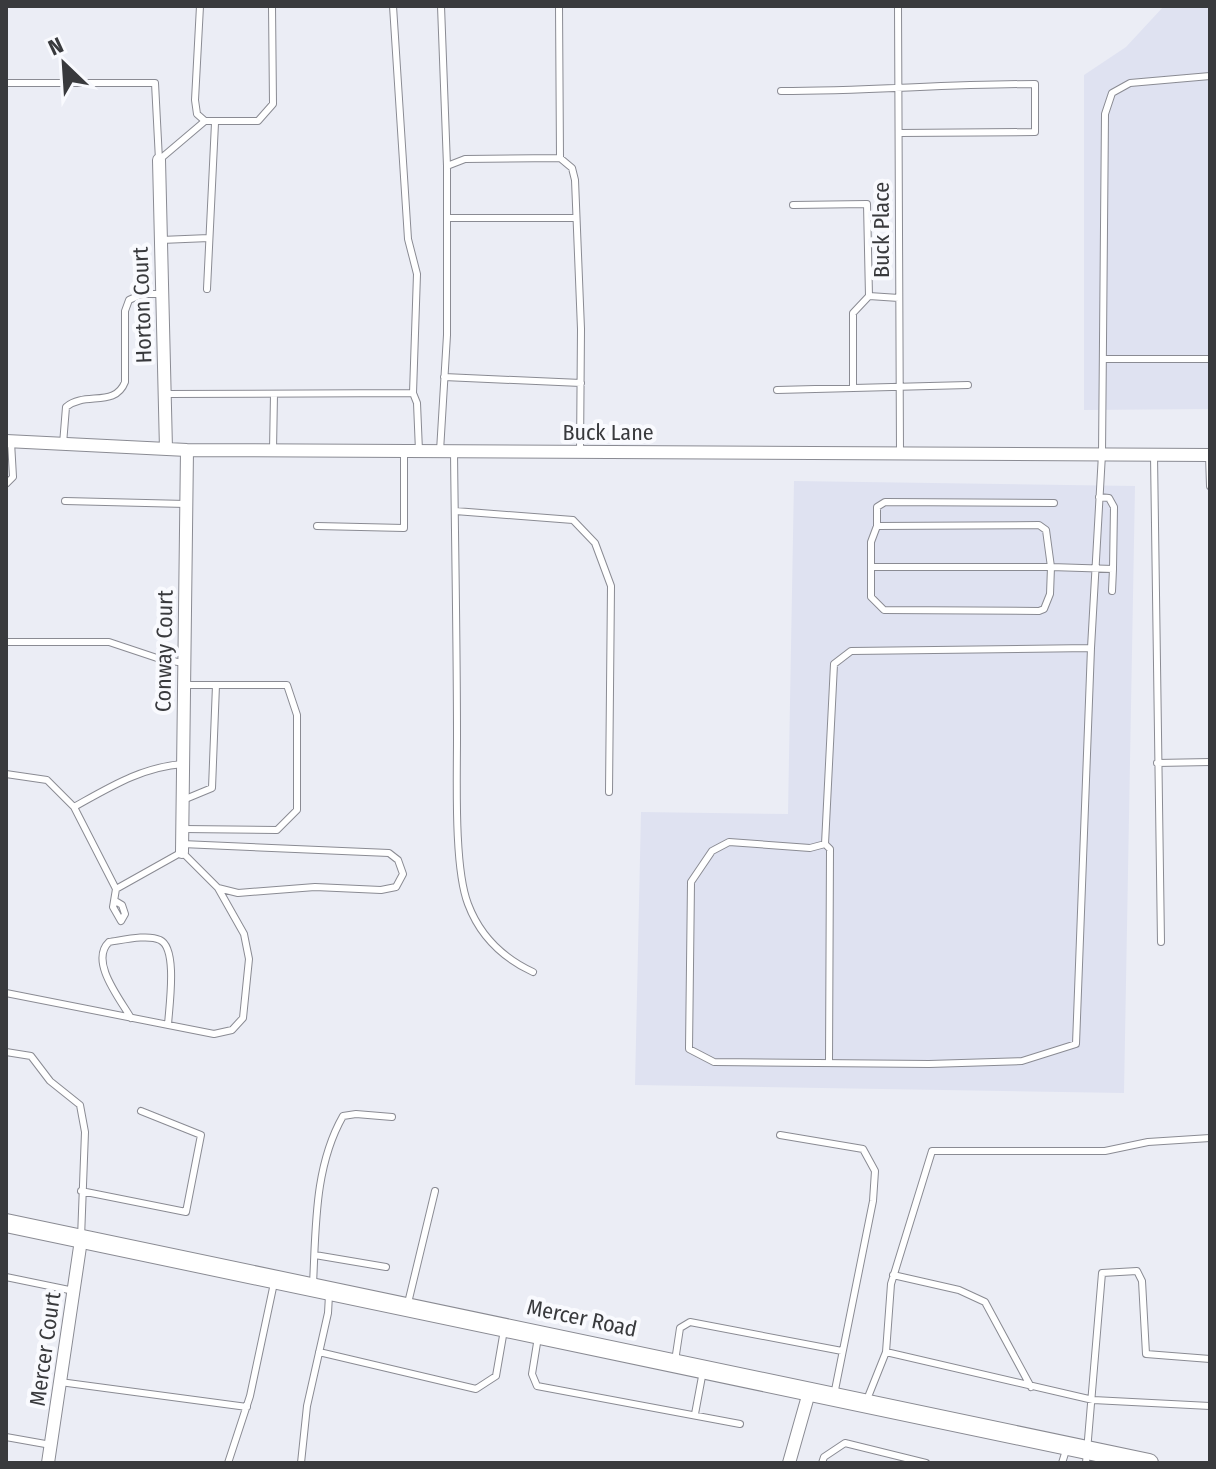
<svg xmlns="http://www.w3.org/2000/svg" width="1216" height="1469" viewBox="0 0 1216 1469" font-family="'Fira Sans Condensed',sans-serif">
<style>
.built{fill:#dfe2f1}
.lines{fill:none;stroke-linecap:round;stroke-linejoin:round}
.lane-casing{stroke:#8a8b93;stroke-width:8}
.street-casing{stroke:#8a8b93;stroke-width:14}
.secondary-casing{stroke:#8a8b93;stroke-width:20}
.lane{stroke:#fff;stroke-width:6}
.street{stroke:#fff;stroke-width:12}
.secondary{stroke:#fff;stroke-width:18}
.labels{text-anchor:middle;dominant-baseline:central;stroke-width:8;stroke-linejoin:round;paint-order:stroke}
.street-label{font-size:22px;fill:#393a3d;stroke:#f9fafe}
</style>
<rect width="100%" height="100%" fill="#ebedf5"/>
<!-- built -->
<path class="built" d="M1164,6H1210V409L1084,410V75L1126,47Z
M794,481L1135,486L1124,1093L635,1085L641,812L788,814Z"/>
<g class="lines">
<!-- lane casing -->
<g class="lane-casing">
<path id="lane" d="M393,6L408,239L417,274L413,393
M441,6L447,166
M559,6L560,158
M898,6L900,453
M6,83H155L159,160
M781,91C867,91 950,84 1035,84V132L899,133
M205,121H258L273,104L272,6
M159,160L205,121L197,114L195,100L200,6
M793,205L867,204L869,296L853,313V387
M447,218H576
M161,240L209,238
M207,289L215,123
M869,296L899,298
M1103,359H1210
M444,377L581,383
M777,390L968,385
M165,394L413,393L417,403L419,451
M63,444L66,407C85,391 115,408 125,382V311L129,300L142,294H162
M273,450L274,394
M440,451L447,335V166L465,159L560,158L572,168L575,180L581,329L580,452
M454,451C455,547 457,643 457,739C457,780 454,868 468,904C480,936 503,958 533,972
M1154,455L1161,942
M1209,455L1210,486
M6,484L13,477L11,442
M65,501L186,504
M455,511L573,520L595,543L611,586L609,792
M317,526L404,528V451
M877,526V507L885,502L1054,503
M871,567H1051L1050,594L1044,609L1039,611L884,610L871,597V542L877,526L1039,525L1046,530L1051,567L1113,569L1114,507L1109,498L1099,497
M1112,591L1113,569
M6,642H109L160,659L184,663
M1091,648L851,651L834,664L825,844L810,848L729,842L712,851L691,882L689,1049L714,1062L929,1064L1022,1061L1076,1044L1091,648L1102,454L1105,114L1112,93L1130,83L1210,76
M1157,763L1210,762
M6,774L47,780L74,807
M183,800L212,788L216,685
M183,829L277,830L297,810V715L287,685H184
M182,844L389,853L398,860L403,874L396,887L381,890L315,887L238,893L218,888L182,852L116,889L74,807C110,787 142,767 183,764
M825,844L830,849L829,1062
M116,889L113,907L121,921L125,914L122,905L117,902
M6,993L214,1034L232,1030L243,1018L249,959L244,934L218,888
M131,1018C120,999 89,961 109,942C123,940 148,934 160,940C178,948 169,1007 168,1025
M6,1052L31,1056L50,1081L80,1105L85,1132L81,1238
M780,1135L863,1149L875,1171L873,1201L834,1395
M81,1191L186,1212L201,1135L141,1111
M315,1255L386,1267
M893,1275L959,1290L985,1302L1031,1387
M6,1277L74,1291
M313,1284C316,1228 314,1167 343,1116L356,1114L392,1117
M408,1303L435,1191
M538,1337L532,1374L537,1386L740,1424
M319,1352L476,1389L496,1376L504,1330
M886,1352L891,1284L932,1151H1105L1148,1142L1210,1138
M675,1361L680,1328L690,1322L842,1351
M60,1382L247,1407
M866,1402L886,1352L1093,1400L1210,1406
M695,1414L703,1371
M6,1437L51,1445
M228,1463L250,1396L274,1283
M301,1463L307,1406L328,1313L329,1295
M822,1463L824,1457L845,1443L926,1463
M1062,1463L1067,1447
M1086,1463L1102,1273L1137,1271L1142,1281L1146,1354L1210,1359"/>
</g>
<!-- street casing -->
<g class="street-casing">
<path id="street" d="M159,160L166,449
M6,441L187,450L1210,455
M182,852L187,450
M48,1463L81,1240
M789,1463L810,1389"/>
</g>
<!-- secondary casing -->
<g class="secondary-casing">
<path id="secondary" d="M6,1223L1149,1463"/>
</g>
<!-- lane -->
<use href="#lane" class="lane"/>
<!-- street -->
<use href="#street" class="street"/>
<!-- secondary -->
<use href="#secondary" class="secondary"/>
</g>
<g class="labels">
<!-- street labels -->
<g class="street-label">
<text transform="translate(881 230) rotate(-90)">Buck Place</text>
<text transform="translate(142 305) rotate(-92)">Horton Court</text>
<text x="608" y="432">Buck Lane</text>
<text transform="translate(164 651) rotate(-89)">Conway Court</text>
<text transform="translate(582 1318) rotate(12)">Mercer Road</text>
<text transform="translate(45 1349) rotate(-82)">Mercer Court</text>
</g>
</g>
<!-- border -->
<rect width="1216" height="1469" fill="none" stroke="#393a3d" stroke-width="16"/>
<!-- north arrow -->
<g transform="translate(64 64) rotate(335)" stroke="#f9fafe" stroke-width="6" paint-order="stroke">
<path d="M0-6L14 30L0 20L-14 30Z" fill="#393a3d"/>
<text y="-12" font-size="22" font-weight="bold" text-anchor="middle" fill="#393a3d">N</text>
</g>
</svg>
